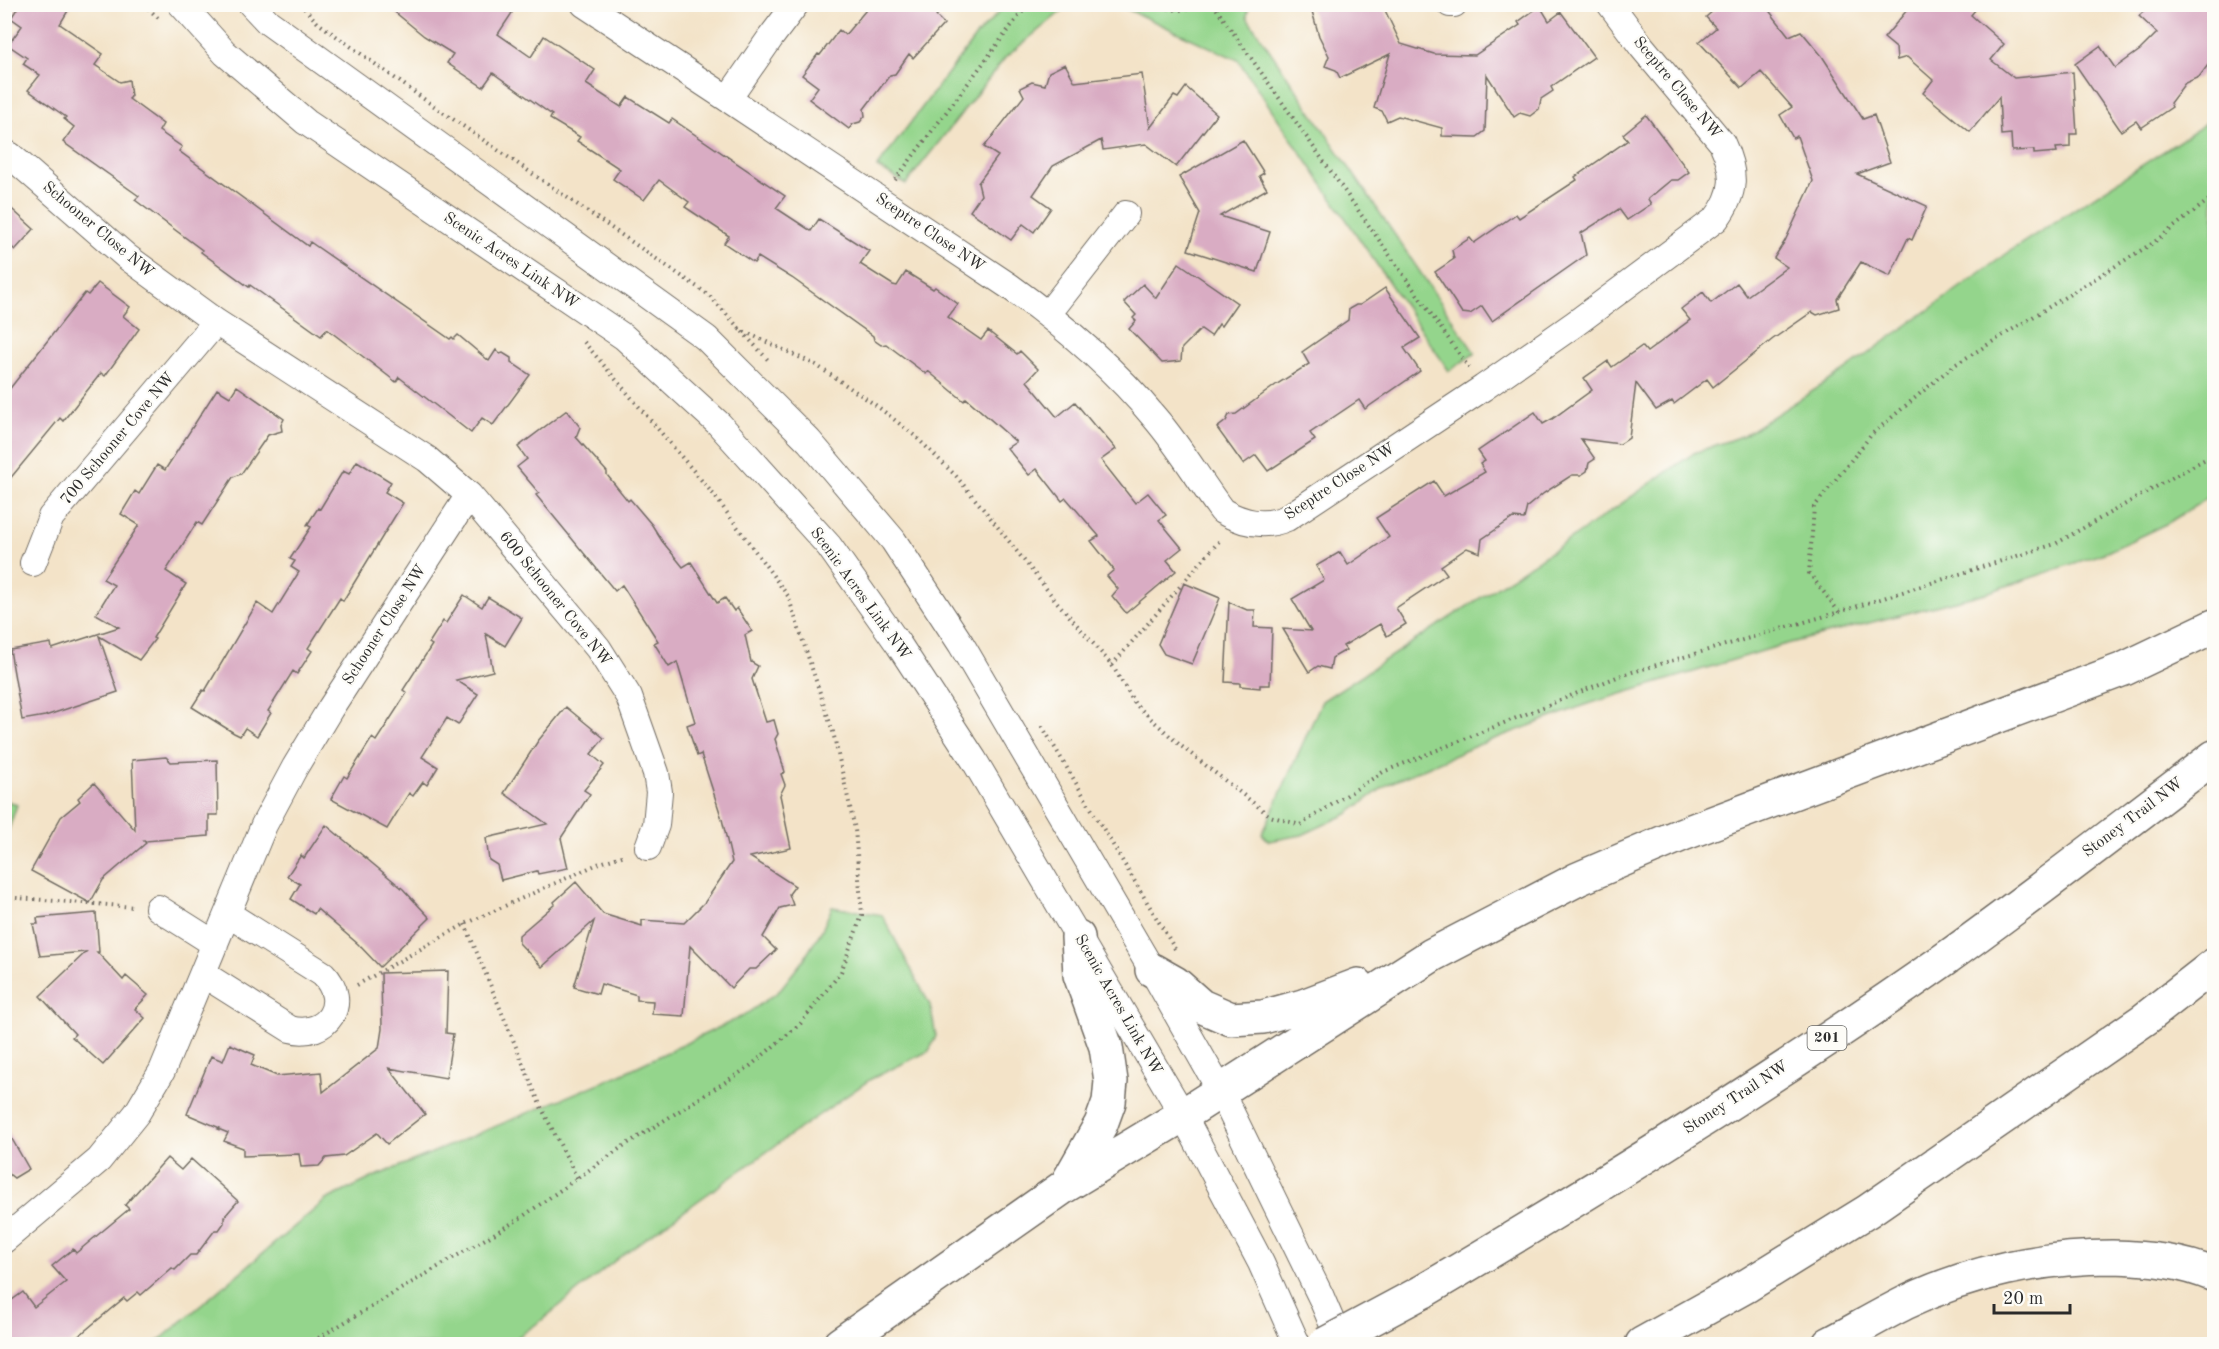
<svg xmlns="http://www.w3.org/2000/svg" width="2219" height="1349" viewBox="0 0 2219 1349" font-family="'Old Standard TT',serif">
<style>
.green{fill:#94d58c;stroke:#60805c;stroke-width:1.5}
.building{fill:#d9acc3}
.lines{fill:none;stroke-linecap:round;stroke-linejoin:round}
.minor-casing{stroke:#716b62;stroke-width:28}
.highway-casing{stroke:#716b62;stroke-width:36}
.path{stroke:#716b62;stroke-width:4;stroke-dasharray:1.5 4.5;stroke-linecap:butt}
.minor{stroke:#fff;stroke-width:26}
.highway{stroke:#fff;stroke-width:33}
.highway-bridge-casing{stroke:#716b62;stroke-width:36;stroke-linecap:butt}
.highway-bridge{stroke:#fff;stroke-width:33}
.labels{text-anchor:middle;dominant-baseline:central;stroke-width:4.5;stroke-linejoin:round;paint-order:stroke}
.shield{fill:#fdfcf7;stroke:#6a6a68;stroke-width:1.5}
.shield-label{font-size:15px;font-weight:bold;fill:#2b2b2b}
.street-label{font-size:16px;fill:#2b2b2b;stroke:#fdfcf7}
</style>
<rect width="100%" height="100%" fill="#fdfcf7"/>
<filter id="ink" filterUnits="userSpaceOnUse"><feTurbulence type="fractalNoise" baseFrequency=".0167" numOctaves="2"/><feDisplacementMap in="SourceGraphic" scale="12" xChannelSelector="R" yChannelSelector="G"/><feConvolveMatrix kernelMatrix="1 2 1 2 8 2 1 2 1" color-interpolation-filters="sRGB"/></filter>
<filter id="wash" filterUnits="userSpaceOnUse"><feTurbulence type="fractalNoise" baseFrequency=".008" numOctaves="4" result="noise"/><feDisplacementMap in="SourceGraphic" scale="24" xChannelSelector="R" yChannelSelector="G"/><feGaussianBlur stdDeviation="1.35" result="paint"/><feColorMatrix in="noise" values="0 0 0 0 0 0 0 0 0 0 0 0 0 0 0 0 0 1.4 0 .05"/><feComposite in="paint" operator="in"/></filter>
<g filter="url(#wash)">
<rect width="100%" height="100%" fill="#f3e3c8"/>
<!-- green -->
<path class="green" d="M1006,5H1069L1005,58L906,184L877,167L976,36Z
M1118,5H1249L1247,17L1475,353L1449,371L1238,60Z
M2214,115V494L2168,523L2107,552L1986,593L1779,646L1585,705L1478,745L1388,784L1347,814L1302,835L1269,841L1262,834L1322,701L1575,536L1694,453L1744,435L1841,373L2016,247L2198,129Z
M5,800L17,805L5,840Z
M832,907L882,915L930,1005L936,1036L929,1051L871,1079L796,1131L622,1255L542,1320L508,1344H155L326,1200L374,1177L619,1075L743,1016L778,992L804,959L822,930Z"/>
<g id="blocks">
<!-- building -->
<path class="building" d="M20,4H72L60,24L103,54L95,65L120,82L129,80L131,97L129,99L163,124L159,131L182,147L179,151L308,246L310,242L450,339L452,337L454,339L458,335L489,361L496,350L500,354L503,353L511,358V362L530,375L493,425L482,418L471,433L399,377L396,382L327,329L321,336L250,285L249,287L201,252L202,250L135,200L139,196L63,142L74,127L64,119L66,117L28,90L40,75L23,64L27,58L8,45L22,26L11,18Z
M385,4H499L512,13L498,34L531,57L544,36L595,70L586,84L621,107L628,97L669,123L672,119L785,196L776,208L811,231L819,219L869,251L860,264L893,285L897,286L906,272L933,289L935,287L958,304L948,317L981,340L988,331L1017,354L1020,351L1038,369L1027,381L1057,417L1075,402L1097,429L1098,428L1116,449L1101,460L1135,503L1148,493L1166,515L1159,520L1182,548L1167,560L1176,571L1126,613L1112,596L1118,589L1107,576L1114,570L1091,541L1099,536L1066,498L1062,501L1037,469L1029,475L1007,448L1016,442L966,398L964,401L928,371L926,374L886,344L881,345L874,340L873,336L792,278L758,257L754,263L724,243L729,236L685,207L689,202L659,180L644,200L613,179L620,169L577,141L580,137L550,119L552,115L493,73L483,87L447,63L453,54L424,36Z
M871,4H947L936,16L944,24L913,58L909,54L895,74L890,75L864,109L865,116L860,122L853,124L849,129L809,99L818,87L802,75L818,54L820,55L839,30L845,35Z
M1310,4H1382L1401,44L1434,54L1475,55L1520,25L1518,22L1540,6L1549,21L1561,12L1594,57L1551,87L1553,91L1541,99L1539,109L1530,116L1520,113L1514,117L1487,75L1485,131L1477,137L1442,136V128L1398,116L1387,121L1382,111L1374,108L1390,54L1340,78L1336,70L1325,66L1329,56L1319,36Z
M1721,4H1764L1789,36L1801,31L1822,56L1863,119L1874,115L1890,162L1857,174L1927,206L1912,240L1908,238L1890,276L1861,262L1837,299L1839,308L1817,315L1812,312L1773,339L1713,387L1707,379L1674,404L1672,401L1656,410L1636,383L1629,438L1620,444L1581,439L1595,459L1589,463L1587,471L1581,475H1572L1544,493L1527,507L1524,519L1513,518L1482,539L1480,553L1467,548L1441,566L1447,574L1396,608L1406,624L1387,636L1380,624L1343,646L1346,650L1332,658L1330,669L1318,666L1309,672L1283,629L1311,631L1292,599L1324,580L1316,566L1340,552L1348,565L1389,537L1376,518L1434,481L1444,496L1485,472L1480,464L1485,461L1478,451L1535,412L1543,424L1552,419L1592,390L1584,378L1608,361L1612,367L1642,346L1647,352L1690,320L1681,309L1703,292L1711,303L1737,283L1747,296L1787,267L1774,258L1785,241L1813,181L1797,136L1793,138L1780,115L1792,107L1761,72L1742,88L1699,42L1716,28L1706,17Z
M1912,4H1980L1971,15L2004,44L1991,60L2014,78L2073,72L2077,134H2070V147L2056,148L2057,152L2034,154V150L2012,151L2011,134L2001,135L1999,97L1970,132L1923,93L1933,80L1907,57L1897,60L1896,48L1884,38Z
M2151,4H2214V57L2199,77L2185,83L2170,103L2172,107L2141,128L2136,121L2121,131L2075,64L2100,46L2115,68L2140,50L2157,33L2139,16Z
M1065,64L1075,82L1142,74L1150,128L1174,96L1178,98L1186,87L1217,114L1176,167L1146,144L1103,150L1101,140L1053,166L1033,195L1051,208L1034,232L1023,224L1011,240L970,211L981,195L978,183L998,156L984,147L1024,96L1020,88L1032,82L1045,85L1049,72Z
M1646,115L1689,172L1678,180H1671L1648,199L1651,204L1627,220L1619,209L1581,233L1586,255L1492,321L1482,306L1470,314L1462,313L1435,272L1454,259L1452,250L1470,238L1474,243L1516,214L1519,218L1577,180L1575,177L1628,140L1623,134Z
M1243,140L1264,173L1259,176L1267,189L1220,216L1270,232L1257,272L1188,250L1200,213L1179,177Z
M4,202L34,229L15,250L4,240Z
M1179,263L1237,303L1221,326L1219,324L1211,336L1201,329L1182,348L1181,361L1162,363L1129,329L1136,321L1133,318L1136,315L1124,302L1143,284L1156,298Z
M98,283L130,307L123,316L139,329L105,376L101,373L63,421L60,418L4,486V396L85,293L88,295Z
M1385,288L1420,338L1404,348L1420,371L1365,409L1359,400L1310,433L1315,440L1268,471L1256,455L1243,464L1217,428L1226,421L1229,415L1236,414L1277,384L1309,364L1302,352L1348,320L1349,309L1356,305H1360Z
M237,386L284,419L281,425L282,431L268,435L241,474L233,477L202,525L197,522L166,571L186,584L153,638L155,639L139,660L99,636L118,692L45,716L22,720L10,650L51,643L52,649L119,627L96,614L114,585L103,579L139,525L121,514L135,491L139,494L157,465L165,470L217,389L230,397Z
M567,410L580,427L576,437L607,472V475L628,501L630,499L652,525L662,541L683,567L691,562L717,603L725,598L734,611L737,608L752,631L745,635L751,662L758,666L752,679L766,722L774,720L778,734L775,739L785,772L781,774L785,785L780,795L791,848L750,857L795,886L789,894L793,905L780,908L763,937L776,950L756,969H749L731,988L690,946L684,1016L652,1014L653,1001L637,1000V995L601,984L598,994L574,987L594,921L542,967L519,943V935L555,904L554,902L576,882L603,914L642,926V920L684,923L705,902L732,862L722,819L701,754L697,756L687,725L695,722L677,662L669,667L654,643L658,641L622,585L615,591L536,495L539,493L517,467L527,459L518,447Z
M357,461L391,482L385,492L403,503L343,601L340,598L308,648L312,651L297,674L293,671L268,711L271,713L257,736L245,728L240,736L234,733L192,707L203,690L205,691L257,603L273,614L299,572L291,567L295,561L290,559L311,527L307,525L318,508L320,509L343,471L349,474Z
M1184,583L1220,598L1192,664L1164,654L1158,644Z
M464,595L482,607L488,597L522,618L505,646L486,634L493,671L456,680L478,694L458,725L447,718L422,757L438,767L427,785L423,782L413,796L409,793L387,829L331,799L344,776L347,778L372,738L376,741L407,693L403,690L432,645L429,643L443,621L446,623Z
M1229,602L1247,610H1255L1254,627L1272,628L1270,685H1260V688L1240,686V683L1225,682Z
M566,707L604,738L591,754L604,765L584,790L590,794L561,838L568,868L538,874L537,871L501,880L497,865L489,860L486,838L547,824L504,793L538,741Z
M166,757L171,762L217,760L218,815H209V836L144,841L146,843L103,880L90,903L31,871L61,817L80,801L78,798L94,783L135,830L132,760Z
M326,825L403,889L430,918L380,967L358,944L317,909L314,914L291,899L300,884L287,876L301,855L304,858Z
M96,913L99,952H97L123,980L126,976L148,995L135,1009L145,1018L103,1065L72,1037L75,1034L40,996L86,952L40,956L33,924H38L37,918Z
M448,971L446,1033L453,1034L446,1078L389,1068L425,1114L387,1144L377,1133L344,1156L326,1158L319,1166L301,1167L299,1154L243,1156V1148L224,1141L228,1133L218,1129L220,1128L187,1114L211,1056L223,1061L230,1044L255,1055L251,1065L277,1076L321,1072L323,1092L379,1048L382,1029L381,973Z
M4,1125L29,1169L14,1178L4,1170Z
M167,1158L181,1170L191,1159L238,1201L224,1217V1223L219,1230H215L196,1255H190L175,1270L172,1268L141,1295L138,1292L127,1301L124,1298L69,1344H4V1306L23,1292L34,1307L66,1282L52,1266L73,1249L76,1253L129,1209L125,1205Z"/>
</g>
</g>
<g filter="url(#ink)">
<use href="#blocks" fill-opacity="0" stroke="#716b62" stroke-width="1.5"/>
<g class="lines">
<!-- minor casing -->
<g class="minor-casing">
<path id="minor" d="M181,4L225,53L306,122L624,337L719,424L829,546L899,645L974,760L1183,1115L1261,1263L1297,1344
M251,4L268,22L706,338L809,441L893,540L961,644L1152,970L1220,1090L1321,1297L1341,1344
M584,4L728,99
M796,4L771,37L728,99L1009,286C1062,324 1112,366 1155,418C1180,447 1199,480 1222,511C1243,523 1264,528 1287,518L1483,388L1576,323L1716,219C1736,193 1736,173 1722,143L1642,47L1610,4
M1450,4H1454
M4,152L11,156L127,257L216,322L427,459L469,495L330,709L295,767L264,825L162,1071L137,1113L99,1160L4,1240
M1048,314L1126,214
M469,495L598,648L629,697L656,773L659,792L656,825L648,847
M33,563L51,517L216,322
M158,908L215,944
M203,974L290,1029C327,1039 351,1002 323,974L228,914"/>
</g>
<!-- highway casing -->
<g class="highway-casing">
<path id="highway" d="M1152,970L1175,983L1201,1006L1231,1019L1263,1017L1303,1006L1358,985
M1068,1182L1101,1124L1109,1102L1111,1081L1106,1047L1080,975L1078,937
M1422,1292C1600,1187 1776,1078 1945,959C2036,894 2125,824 2214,757
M840,1344L1065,1186L1183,1115L1432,955L1578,879L1683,834L2124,669L2214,626
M1642,1344L1748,1285L1868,1211L2145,1019L2214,965
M1829,1344C1854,1331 1879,1316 1905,1303C1969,1272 2042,1257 2112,1257C2148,1258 2182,1261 2214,1275"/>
</g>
<!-- path -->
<path class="path" d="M144,4L159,19
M300,4L318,23L428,102L709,295L769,361
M1157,4C1171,11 1187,13 1201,4
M1213,4L1469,368
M895,180L1021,13L1033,4
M739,329L816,365L877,406L915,436L956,476L989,516L1056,601L1112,665L1135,704L1181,746L1270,816L1300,825L1383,772L1622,675L1839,612L2055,544L2214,454
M1839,612L1809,573L1814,507L1872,434L1953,366L2153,243L2214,196
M1112,665L1221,539
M1042,726L1175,949
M4,897L135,907
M465,924L541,1107L577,1178
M357,985L465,924L600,863L625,855
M308,1344L519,1219L622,1147L749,1067L801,1023L841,972L862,915L855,829L833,732L788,596L714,495L584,342"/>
<!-- minor -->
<use href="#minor" class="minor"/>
<!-- highway -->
<use href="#highway" class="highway"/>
<!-- highway-bridge casing -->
<g class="highway-bridge-casing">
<path id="highway-bridge" d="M1325,1344L1422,1292"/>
</g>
<!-- highway-bridge -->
<use href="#highway-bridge" class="highway-bridge"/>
</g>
</g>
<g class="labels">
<!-- shield labels -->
<rect class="shield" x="1807.5" y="1026" width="39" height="24" rx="4.5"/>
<g class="shield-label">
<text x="1827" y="1038">201</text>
</g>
<!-- street labels -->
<g class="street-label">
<text transform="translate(1677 88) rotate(50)">Sceptre Close NW</text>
<text transform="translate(98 230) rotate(40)">Schooner Close NW</text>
<text transform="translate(930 233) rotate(34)">Sceptre Close NW</text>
<text transform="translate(511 261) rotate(34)">Scenic Acres Link NW</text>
<text transform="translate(118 439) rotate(-50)">700 Schooner Cove NW</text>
<text transform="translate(1340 482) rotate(-33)">Sceptre Close NW</text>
<text transform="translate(860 594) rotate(54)">Scenic Acres Link NW</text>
<text transform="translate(555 599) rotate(51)">600 Schooner Cove NW</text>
<text transform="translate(385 625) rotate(-57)">Schooner Close NW</text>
<text transform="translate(2133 818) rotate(-37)">Stoney Trail NW</text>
<text transform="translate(1118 1005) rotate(60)">Scenic Acres Link NW</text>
<text transform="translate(1736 1098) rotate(-33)">Stoney Trail NW</text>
</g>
</g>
<!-- margin -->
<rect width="2219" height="1349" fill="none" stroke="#fdfcf7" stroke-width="24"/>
<!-- scale -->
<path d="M1994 1304v9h76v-9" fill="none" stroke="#2b2b2b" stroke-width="3"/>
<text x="2003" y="1304" font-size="18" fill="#2b2b2b" stroke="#fdfcf7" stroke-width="4.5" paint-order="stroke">20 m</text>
</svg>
